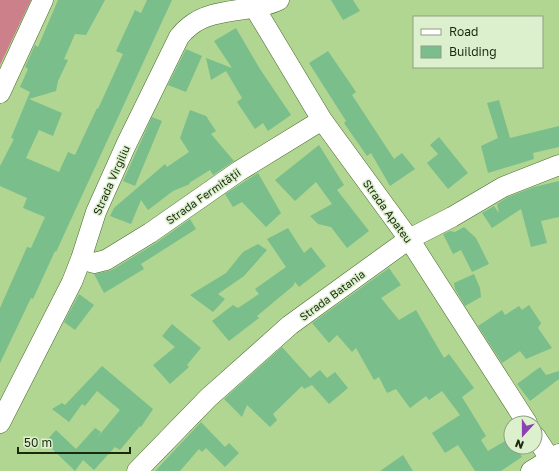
<svg xmlns="http://www.w3.org/2000/svg" width="559" height="471" viewBox="0 0 559 471" font-family="'Golos Text',sans-serif">
<style>
.green{fill:#cc818a}
.building{fill:#7abe8c}
.lines{fill:none;stroke-linecap:round;stroke-linejoin:round}
.minor-casing{stroke:#476929;stroke-width:21}
.minor{stroke:#fff;stroke-width:20}
.labels{text-anchor:middle;dominant-baseline:central;stroke-width:3;stroke-linejoin:round;paint-order:stroke}
.street-label{font-size:11px;fill:#1b290e;stroke:#dcf0ce}
</style>
<rect width="100%" height="100%" fill="#b0d692"/>
<!-- green -->
<path class="green" d="M0,0H31L0,65Z"/>
<!-- building -->
<path class="building" d="M58,0H105L86,35L75,34L64,59L68,60L58,81L56,91L29,99L62,113L53,136L39,130L26,158L59,172L68,152L75,155L97,108L98,109L123,54L116,51L135,10L141,13L147,0H172L56,252L55,251L33,299L31,298L0,363V308L27,247L31,248L45,217L23,208L27,198L0,186V166L14,139L11,138L30,92L20,87L28,69L25,67L35,45L38,47Z
M331,0H353L360,11L343,20Z
M236,28L260,69L291,115L268,131L263,123L255,129L237,102L242,98L226,71L211,80L206,58L232,68L214,41Z
M186,49L202,56L186,92L168,85Z
M328,51L356,92L352,95L394,159L402,153L415,169L390,186L371,153L367,156L344,123L346,121L309,63Z
M499,100L510,138L559,126V147L533,153L534,159L488,173L481,146L498,138L487,103Z
M190,110L206,116L216,131L211,134L234,161L213,175L210,170L189,183L190,184L173,191L148,210L141,200L131,224L110,216L114,208L165,164L167,167L189,152L180,138Z
M152,117L162,121L135,186L123,181Z
M439,137L468,173L448,189L427,163L438,154L430,145Z
M319,145L344,185L337,190L369,231L347,248L331,227L318,224L310,216L332,204L316,182L295,201L275,180Z
M258,173L281,213L266,227L242,202L233,207L225,194Z
M559,181V217L541,221L547,243L531,247L521,209L492,228L482,213L494,206L499,213L497,204L508,197L534,187Z
M190,219L196,229L141,264L144,269L104,293L94,274L112,270L156,243Z
M464,227L476,238L489,264L472,272L461,250L453,254L443,234L450,231L455,232Z
M288,228L304,253L311,247L326,266L299,287L295,282L293,286L257,316L259,318L229,341L212,321L233,305L238,308L259,294L255,289L286,267L267,239Z
M258,244L267,250L244,276L218,294L225,299L213,312L190,295L226,273L243,252Z
M389,268L401,285L381,298L399,320L416,310L444,358L449,354L474,388L462,397L486,436L481,440L488,451L510,438L511,440V447H516L522,457L501,471H475L458,445L445,453L432,433L460,415L442,391L429,400L426,396L410,408L396,389L387,393L379,377L374,380L356,348L352,352L337,335L329,343L312,323Z
M474,274L480,288L481,297L465,306L455,289L454,283Z
M79,294L94,305L75,330L64,322Z
M529,305L541,323L538,328L552,348L526,359L520,351L502,363L478,326L502,310L505,315L519,306L522,310Z
M172,324L201,348L187,365L189,367L170,384L153,365L175,347L162,336Z
M282,347L310,378L320,370L327,378L335,372L348,388L329,404L312,385L304,389L302,386L273,414L277,420L270,427L247,405L242,417L224,399Z
M102,366L153,409L141,427L140,426L120,450L115,447L94,470L83,460L75,471L45,442L56,430L76,449L95,428L101,432L96,439L120,410L97,391L85,406L82,404L69,422L52,409L62,403L65,405Z
M540,367L546,375L559,371V379L530,401L517,384Z
M201,422L225,447L229,443L239,453L225,467L206,448L202,452L199,449L180,471H155Z
M403,455L413,471H380Z"/>
<g class="lines">
<!-- minor casing -->
<g class="minor-casing">
<path id="minor" d="M250,0L322,120L409,239L527,423
M0,93L43,0
M81,259L94,263L106,260L150,233L239,171L322,120
M0,423L72,282L81,259L96,212L126,145L179,37C182,33 186,29 190,26C212,7 252,13 279,0
M535,436L558,471
M137,471L208,398L290,325L409,239L452,217L503,187L559,165
M531,471L559,454"/>
</g>
<!-- minor -->
<use href="#minor" class="minor"/>
</g>
<g class="labels">
<!-- street labels -->
<g class="street-label">
<text transform="translate(111 180) rotate(-66)">Strada Virgiliu</text>
<text transform="translate(203 196) rotate(-35)">Strada Fermității</text>
<text transform="translate(388 211) rotate(54)">Strada Apateu</text>
<text transform="translate(332 295) rotate(-36)">Strada Batania</text>
</g>
</g>
<!-- legend -->
<rect x="413" y="16" width="130" height="52" fill="#dcf0ce" stroke="#8fa081"/>
<rect x="421" y="29" width="20" height="6" fill="#ffffff" stroke="#8fa081"/>
<text x="449" y="36" font-size="12" fill="#1b290e">Road</text>
<rect x="421" y="46" width="20" height="12" fill="#7abe8c" stroke="#8fa081"/>
<text x="449" y="56" font-size="12" fill="#1b290e">Building</text>
<!-- north arrow -->
<g transform="translate(523 435) rotate(201)"><circle r="19" fill="#dcf0ce" stroke="#8fa081"/>
<path d="M0-3L7 15L0 10L-7 15Z" fill="#8c41b3"/>
<text y="-6" font-size="11" font-weight="bold" text-anchor="middle" fill="#1b290e">N</text>
</g>
<!-- scale -->
<path d="M18 447v6h112v-6" fill="none" stroke="#1b290e" stroke-width="2"/>
<text x="24" y="447" font-size="12" fill="#1b290e" stroke="#dcf0ce" stroke-width="3" paint-order="stroke">50 m</text>
</svg>
